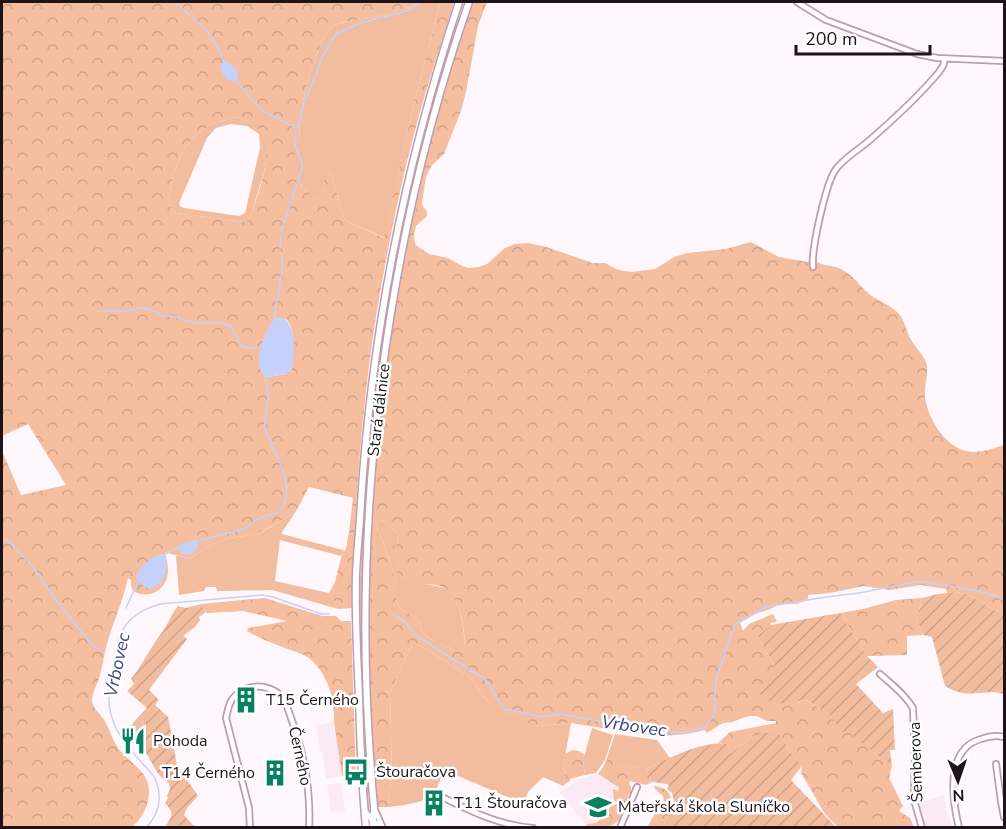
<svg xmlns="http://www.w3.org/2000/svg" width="1006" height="829" viewBox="0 0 1006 829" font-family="'Nunito Sans',sans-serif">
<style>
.built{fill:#fbe9f4}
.grass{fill:#f2bd9f;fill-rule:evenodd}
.forest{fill:url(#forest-crowns);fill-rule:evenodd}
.garden{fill:url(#garden-furrows)}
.water{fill:#c5d1fb}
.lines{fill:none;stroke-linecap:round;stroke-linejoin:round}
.stream{stroke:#c5d1fb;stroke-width:1.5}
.minor-casing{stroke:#be9cb1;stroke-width:8}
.major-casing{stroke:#be9cb1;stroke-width:9}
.minor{stroke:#fff;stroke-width:4.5}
.major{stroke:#fff;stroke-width:6}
.labels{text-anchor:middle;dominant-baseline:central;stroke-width:5;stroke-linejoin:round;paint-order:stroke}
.street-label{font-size:16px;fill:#1f131b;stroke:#fff}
.poi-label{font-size:16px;fill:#1f131b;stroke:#fff;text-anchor:start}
.water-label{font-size:18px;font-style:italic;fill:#394685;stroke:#fff}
</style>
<defs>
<pattern id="forest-crowns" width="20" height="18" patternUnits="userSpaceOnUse" patternTransform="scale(1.5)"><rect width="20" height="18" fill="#f4be9f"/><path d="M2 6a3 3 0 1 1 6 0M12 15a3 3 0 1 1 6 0" fill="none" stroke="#d1a288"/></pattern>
<pattern id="garden-furrows" width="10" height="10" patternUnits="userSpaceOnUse" patternTransform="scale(1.5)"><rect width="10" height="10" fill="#f2bd9f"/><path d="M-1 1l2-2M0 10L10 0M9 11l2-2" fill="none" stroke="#cfa288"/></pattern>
</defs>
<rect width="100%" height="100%" fill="#fff7fc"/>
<!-- built -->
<path class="built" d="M334,722L342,776L326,779L322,752H320L316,725Z
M598,774L629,783L618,821L588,827L560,793L578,779Z
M341,783L345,811L331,813L327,785Z
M943,795L952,827H923L917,804Z"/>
<!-- grass -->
<path class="grass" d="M420,2H440L410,120L385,238L349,222L344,218L331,173L320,197L313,199C310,194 304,190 301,185C300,183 293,153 294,149C294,145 297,140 299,136C300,130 299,124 300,118C302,101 319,36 332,27C339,22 349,22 358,20C379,16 402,12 420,2Z
M446,53L445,63L421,150L400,248L397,250L419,150Z
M236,117L255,125L262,132L268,149L264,173L249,220L245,222L176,213L170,206V191L173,175L184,149L198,133L210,125ZM231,124L247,126L259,134L260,148L245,213L239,216L184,208L180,206L179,203L207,138L216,128Z
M395,262L396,265C381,350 372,436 365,522H363L370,434L378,364Z
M295,513L282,532V534L343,550L341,556L280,540L275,581L329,593L338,609L272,590L224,591H217L216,587H206L204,591L179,595L176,556H180L189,559L212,545L230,538L258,534Z
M382,520L398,534L397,545L411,583C418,583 443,586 449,590C461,601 464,630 465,646L457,651L430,639L422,631L419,622L416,618L400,608L396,600V580L383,541L378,533L377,526L378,521Z
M362,531H364C361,623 363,715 369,807H367C361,715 357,623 362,531Z
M413,643L421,646L471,678L481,694L491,704L539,726L571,723L563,768L566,774L563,780L564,785L563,786L543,777L528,792L524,804L444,770C441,777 437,791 431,796C423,803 399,806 388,807L392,774L390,693Z
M592,728L613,735L605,760L596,773L585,775L583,761Z
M615,734L657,740L670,758L646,769L640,778L604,766Z"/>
<!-- forest -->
<path class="forest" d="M2,2H420C402,12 379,16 358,20C350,22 340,21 332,27C319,36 302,101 300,118C299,124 300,130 299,136C298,140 295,145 294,149C294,152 300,182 301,185C304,190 310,193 313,199L320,196L327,171L331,173L344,218L349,222L384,238L410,120L440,2H454C442,42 428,82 417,123C402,177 391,232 381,287C362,393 355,500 352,608L338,609L329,593L335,582L343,550L345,551L346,549L349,532L353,498L309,487L295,513L257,534L230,538L212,545L189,559C181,556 173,555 165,552C166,558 168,564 168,571C167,590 150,600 133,591L131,586V580L128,578C123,601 113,622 107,644C104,654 103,665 100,675C98,684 92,692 92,701C93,709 100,713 104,720C110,729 112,740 118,748C133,767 154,773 148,801C145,812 140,820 132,827H2V451L21,495L66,485L28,424L2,436ZM236,117C244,121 255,123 260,131C277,152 256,197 249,220L245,222L176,213L170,206V191L173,175L184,149L198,133L210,125ZM286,319C299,334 291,357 287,374L266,377L261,371L259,361Z
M472,2H487L478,26L466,92L461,111L444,154L432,165L426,177L422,202L423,207L427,211V216L416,226L414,235L415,243L417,246L429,254L448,258L462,266L468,268L479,267L487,264L505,248L515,244L528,243L546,247L593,263H605L616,269L624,271L632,272L655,269L674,257L687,253L726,249L751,242L779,257L807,262L815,261C822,266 833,265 841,269C854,276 858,284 868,293C877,301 890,304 899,314C905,321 906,330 910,338C915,348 925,355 927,366C928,376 924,387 925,398C929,421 947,451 973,452C984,452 995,448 1004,445V613L992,609L967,594L956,592L947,593L946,589L921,585L889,590L864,586L830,593L808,595V599L797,604H781L770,609L755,614L740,623L743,631L749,624L773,614L777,622L770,623L771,625L757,636L775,666L769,674L799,702L802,700H806L832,716L841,732H854L852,735L892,766L889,778L903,806L899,811L910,818L914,827H838L825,814L801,773L802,766L791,753L779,733L753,736L731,753L726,743H718L730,732L776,723V721H767L757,716H750L742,718L733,722L723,723L707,733L705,730L687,734L663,736L639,734L571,723L539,726L505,715L491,704L481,694L471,678L421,646L413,643L390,693L392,774L388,807H377C371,740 367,671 368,603C373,399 406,195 472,2ZM382,520L398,534L397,545L393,546C391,552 392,557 394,564C406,597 434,576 449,591C462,605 464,628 465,645L457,651L430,639L422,631L419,622L416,618L400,608L396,600V580L383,541L378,533L377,526L378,521Z
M265,598L322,616H336L341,621H351L356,775L342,776L334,722C335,700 328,674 310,659C304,654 293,651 285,648C271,643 259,638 247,631L248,628L287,621L243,611L207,613L201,604Z
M922,598L917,619L923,635L907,636V655L867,656L840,613L863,609L896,600Z
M572,750L579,751L585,755L583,762L585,775L570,779V781L564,785L562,781L566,774L563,768L565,754Z
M612,754L621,765L631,764L646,769L652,782L646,785L630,781L629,785L631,786V794H629C619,825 620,827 586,828L587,824L596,823L606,814L614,801L613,789L618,791L619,787C610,783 606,778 598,774Z
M654,786C680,789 670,811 665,827L647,828L655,813L664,800L663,796L655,789Z"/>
<!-- garden -->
<path class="garden" d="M956,592L967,594L992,609L1004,613V694C981,688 969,701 945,686L932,637L923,635L917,619L922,598L938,594Z
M201,604L206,612L199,617L200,620L195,627L183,636L187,639L149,690L159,700L155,705L168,717L177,765L198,796L187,808L184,815L195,827H165C172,817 175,813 165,803L168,798L167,796L170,789L169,783C166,781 163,779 161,777C150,765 148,746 131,742L127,734L133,723L147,708L127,691L134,684L131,679C143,664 151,646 163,631C169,623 171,614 178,606L186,608Z
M840,613L867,656L878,667L856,684L883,713L893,709L895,750H890L892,766L851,735L854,732H841L831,716L807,700H802L792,704L772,703L760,694L766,676L775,666L757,636L771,625Z
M762,733H779L791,753L802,766L791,780L836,827H663L675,805L672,793L667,789L669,786L667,784L652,782L646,769C672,757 697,743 726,743L731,753L753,736Z"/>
<!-- water -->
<path class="water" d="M223,62C231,62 239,69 238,78L234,82C225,80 222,74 220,66Z
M280,317C298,322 294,355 292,370L287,374L266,377C250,363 265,333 274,319Z
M195,540L198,541C199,551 193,555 183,555L179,550V546L183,543Z
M165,554C172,579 151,604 136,577C140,565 153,555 165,554Z"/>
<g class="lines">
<!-- stream -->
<path class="stream" d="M175,2L206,30L220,51L224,63
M235,79L254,102L265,112
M269,114L297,128
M280,248L282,228L302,169V163L295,145V135L300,122L304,102L316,75L322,57L336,34L360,23L407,11L421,2
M99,311H126L140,308H144L156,312L163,316H173L195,323H222
M276,321L274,317L282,272V254
M224,324L231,326L242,347L248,348L261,347
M2,539L10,542L32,566L53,596L92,645L100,651
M198,541L246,528L254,521L271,514L279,512C297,488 280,465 270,441C269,437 266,432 265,428C264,415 269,403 268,390C267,386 266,381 265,376
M165,554L180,547
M126,608L139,579
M393,615C403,618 409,626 415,635L485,679L504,709L542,717L560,714L664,733L687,732L705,727L714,715L716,679L735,624L766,607L826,597L859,593L919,581L952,586L990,594L1004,600
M146,828C159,814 163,799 156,781C154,774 147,769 142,763C133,753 124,743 117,730C111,718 107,704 110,690C111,683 116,676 116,668C117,661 116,653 117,646C121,621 139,610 160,604L262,595L273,597L321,614H329"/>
<!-- minor casing -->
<g class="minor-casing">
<path id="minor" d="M797,2L826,20L917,54L937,58L1004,61
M813,267C811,250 826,182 836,169C845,157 860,149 871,139C895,118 919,96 939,72L943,66L945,59
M880,674C891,684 905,694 913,708L915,760L914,800L922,828
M996,764L1001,801L1004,817
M444,798C472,812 502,826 533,828
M374,808L383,828
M365,811L372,820L381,828
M250,828L249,808L226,718C229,703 231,696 245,689C258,684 274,687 283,698C286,702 288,710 290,715C303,750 311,790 309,828
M620,828L637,787
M959,828C952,799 945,749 981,739C989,736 996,735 1004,737"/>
</g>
<!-- major casing -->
<g class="major-casing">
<path id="major" d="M366,828C362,784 360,740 359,696C357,656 355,615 356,574C357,550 360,526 361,502C372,330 405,165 459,2
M373,828C372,821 373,816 374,810C374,801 372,791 372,782C350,525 384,246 469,2"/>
</g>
<!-- minor -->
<use href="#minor" class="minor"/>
<!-- major -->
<use href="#major" class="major"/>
</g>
<!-- icons -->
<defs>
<g id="building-bare" transform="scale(2.07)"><path d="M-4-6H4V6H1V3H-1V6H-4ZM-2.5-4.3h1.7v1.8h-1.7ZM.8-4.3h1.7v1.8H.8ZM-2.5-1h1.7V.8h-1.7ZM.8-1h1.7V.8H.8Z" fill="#078161" stroke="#fff" stroke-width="2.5" paint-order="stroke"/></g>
<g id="restaurant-bare" transform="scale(2.07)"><path d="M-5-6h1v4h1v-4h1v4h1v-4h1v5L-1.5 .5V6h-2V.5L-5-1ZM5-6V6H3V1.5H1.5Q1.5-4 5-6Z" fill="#078161" stroke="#fff" stroke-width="2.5" paint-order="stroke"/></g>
<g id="bus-bare" transform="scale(2.07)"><path d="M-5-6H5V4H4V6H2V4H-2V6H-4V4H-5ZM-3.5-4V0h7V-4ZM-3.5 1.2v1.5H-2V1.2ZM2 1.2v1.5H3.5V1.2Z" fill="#078161" stroke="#fff" stroke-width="2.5" paint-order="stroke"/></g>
<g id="school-bare" transform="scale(2.07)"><path d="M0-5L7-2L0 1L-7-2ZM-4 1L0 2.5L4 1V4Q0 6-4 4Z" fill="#078161" stroke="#fff" stroke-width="2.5" paint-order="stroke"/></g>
</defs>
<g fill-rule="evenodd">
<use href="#building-bare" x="246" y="700"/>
<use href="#restaurant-bare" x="133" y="741"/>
<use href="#bus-bare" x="356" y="772"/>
<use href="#building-bare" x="275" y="773"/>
<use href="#building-bare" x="434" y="803"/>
<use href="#school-bare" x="598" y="807"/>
</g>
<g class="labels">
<!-- street labels -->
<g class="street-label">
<text transform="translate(379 410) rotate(-83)">Stará dálnice</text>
<text transform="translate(300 756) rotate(78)">Černého</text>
<text transform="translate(916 762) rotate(-92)">Šemberova</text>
</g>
<!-- poi labels -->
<g class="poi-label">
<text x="266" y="700">T15 Černého</text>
<text x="153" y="741">Pohoda</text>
<text x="376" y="772">Štouračova</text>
<text x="255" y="773" text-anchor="end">T14 Černého</text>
<text x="454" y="803">T11 Štouračova</text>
<text x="618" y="807">Mateřská škola Sluníčko</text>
</g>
<!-- water labels -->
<g class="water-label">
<text transform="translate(117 665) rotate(-78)">Vrbovec</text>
<text transform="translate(634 726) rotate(8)">Vrbovec</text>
</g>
</g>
<!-- border -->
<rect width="1006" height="829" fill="none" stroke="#1f131b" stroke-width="6"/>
<!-- north arrow -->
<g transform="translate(958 781) rotate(178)" stroke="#ffffff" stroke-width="4.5" paint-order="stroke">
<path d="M0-4.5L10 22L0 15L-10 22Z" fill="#1f131b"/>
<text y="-9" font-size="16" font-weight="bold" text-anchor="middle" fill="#1f131b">N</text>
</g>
<!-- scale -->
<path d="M796 45v9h134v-9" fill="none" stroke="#1f131b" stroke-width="3"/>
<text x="805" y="45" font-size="18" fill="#1f131b" stroke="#ffffff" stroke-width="4.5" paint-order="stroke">200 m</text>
</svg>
